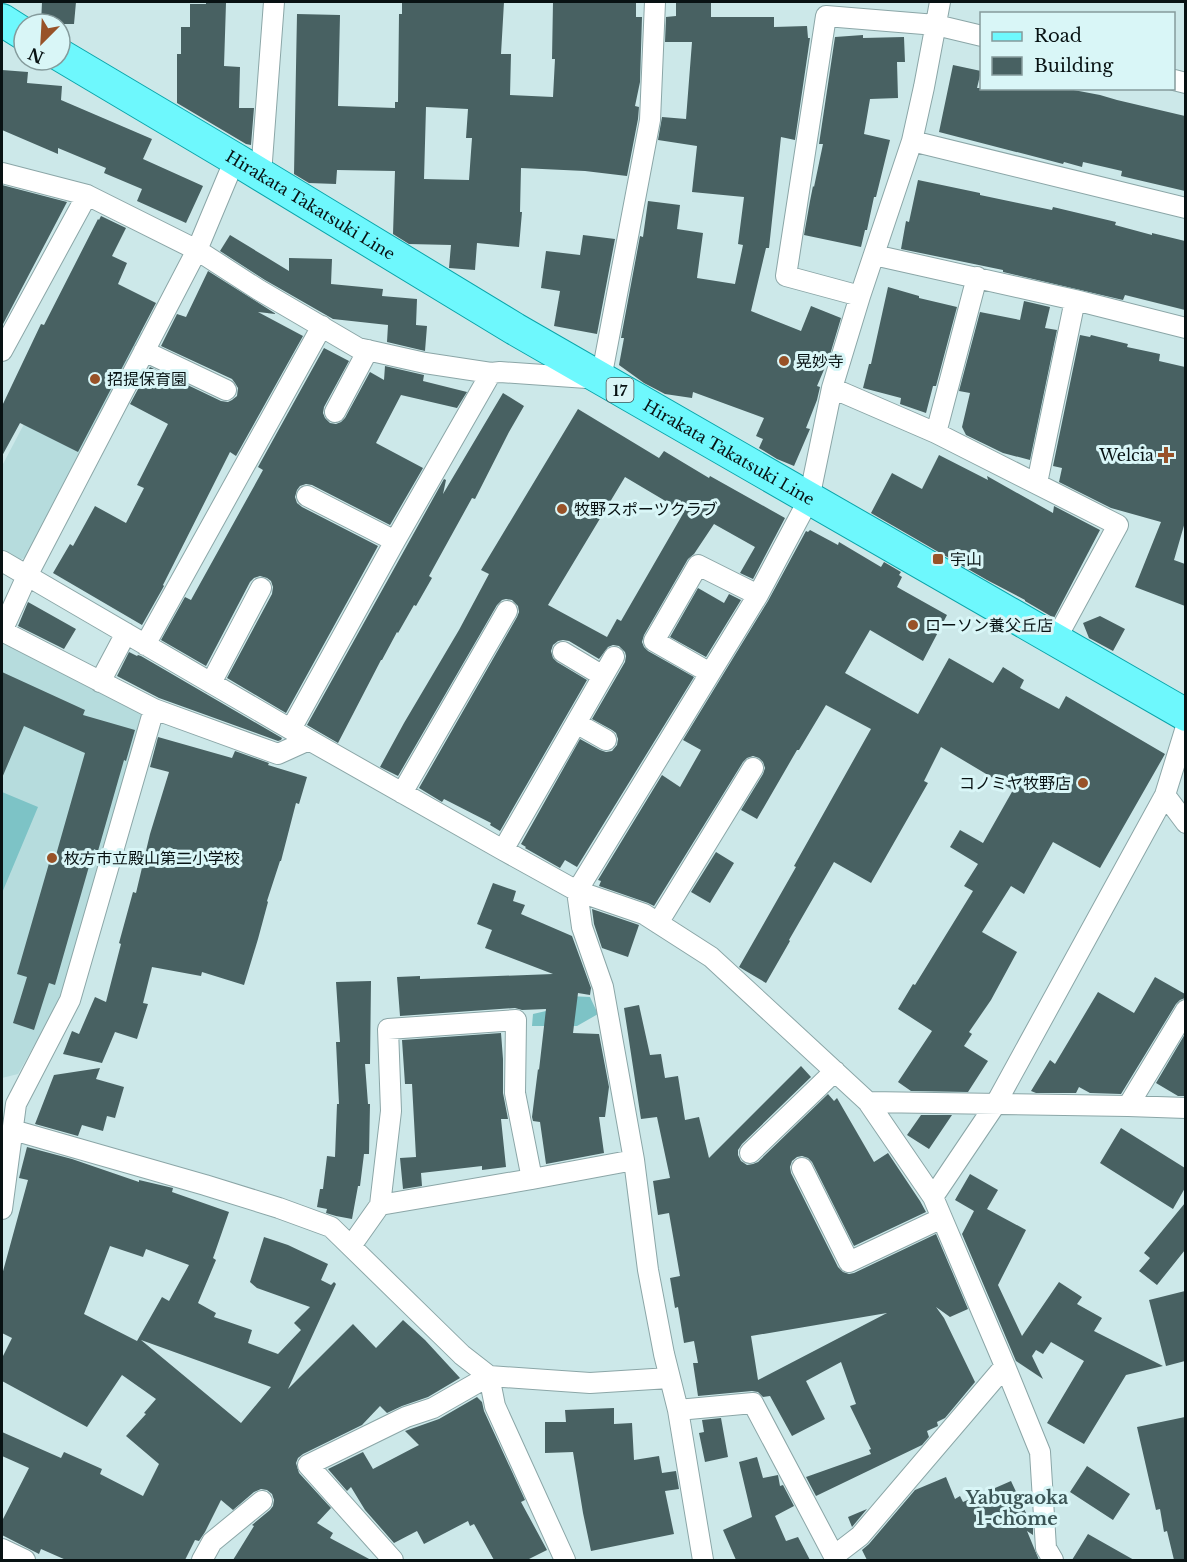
<svg xmlns="http://www.w3.org/2000/svg" width="1187" height="1562" viewBox="0 0 1187 1562" font-family="'Libre Baskerville','Noto Sans JP',serif">
<style>
.built{fill:#b6dcdd}
.green{fill:#7dc3c6}
.building{fill:#486162;fill-rule:evenodd}
.lines{fill:none;stroke-linecap:round;stroke-linejoin:round}
.minor-casing{stroke:#8ba6a7;stroke-width:22}
.primary-casing{stroke:#0ba4aa;stroke-width:34}
.minor{stroke:#fff;stroke-width:20}
.primary{stroke:#6ef8fd;stroke-width:32}
.poi-dot{fill:#985228;stroke:#d9f6f7;stroke-width:2}
.labels{text-anchor:middle;dominant-baseline:central;stroke-width:6;stroke-linejoin:round;paint-order:stroke}
.shield{fill:#d9f6f7;stroke:#475657;stroke-width:1.5}
.shield-label{font-size:15px;font-weight:bold;fill:#081213}
.street-label{font-size:16px;fill:#081213;stroke:#d9f6f7}
.poi-label{font-size:16px;fill:#081213;stroke:#d9f6f7;text-anchor:start}
.neighbourhood-label{font-size:18px;font-weight:bold;fill:#3c5556;stroke:#d9f6f7}
</style>
<rect width="100%" height="100%" fill="#cce8e9"/>
<!-- built -->
<path class="built" d="M87,304L147,336L31,554L15,563L2,556V466Z
M2,635L146,714L59,1002L18,1074L2,1078Z"/>
<!-- green -->
<path class="green" d="M2,792L38,807L2,893Z
M568,996L590,997L598,1014L577,1026H532L533,1014L546,1011Z"/>
<!-- building -->
<path class="building" d="M42,2H76L74,24H41Z
M206,2L226,3L224,66L240,67L239,108H254L251,145L246,144L177,103V54H181V27H190V4H206Z
M402,2H504L501,54H511L510,95L553,97L555,59H552L553,2H636V17H642L640,82L635,106L639,107L638,119L627,176L585,171L521,168L520,212H522L519,247L477,243L475,270L449,268L451,245L409,244L393,234L395,171L337,170L336,184L309,183L294,174L297,14L340,15L338,106L395,108V102H398L399,14H402ZM426,107L468,109L466,138H472L469,180L424,179Z
M676,2H711V17H774V27L807,26L808,38H810L795,140L781,137L769,248H766L751,311L801,331L811,306L841,318L829,358L817,386L820,387L817,400L806,428L810,429L794,466L777,459L759,448L763,439L756,436L764,418L693,392L692,398L665,394L644,383L619,365L624,338H621L640,236L643,237L648,201L680,205L677,229L703,233L697,278L735,284L743,245L738,244L744,197L692,192L697,146L658,140L662,117L686,119L692,42H665L666,17L676,16Z
M863,35V38L904,37L905,62H897L898,98L870,99L864,134L890,140L876,197H874L867,230H865L861,247L804,235L810,201L813,186L814,187L823,144H819L835,37Z
M953,65L981,71L977,88H1063L1100,95L1117,100L1185,116V191L1121,176L1122,171L1083,162L1082,167L1064,162L1063,164L939,132Z
M2,70L28,72L27,83L62,86L61,100L152,139L143,159L203,186L186,223L137,201L142,189L104,173L106,168L58,148V154L2,130Z
M918,180L980,193V195L1018,203L1052,210L1053,207L1116,222L1115,225L1152,235V233L1185,241V310L1125,295L1123,300L1003,272V270L901,249L906,221L909,222Z
M2,185L67,202L2,326Z
M101,216L126,228L112,256L127,263L118,284L156,303L78,452L20,423L2,456V406L41,324L44,325L98,219L99,220Z
M230,235L289,271V258L332,259L331,284L383,289L382,296L417,299L416,325L427,326L425,351L387,342L388,325L333,319L265,280L220,251Z
M583,235L615,239L597,334L554,326L560,291L541,288L546,251L580,255Z
M208,271L276,314L258,312L303,336L236,456L230,452L163,585L164,586L142,625L53,573L70,544L73,546L95,506L126,523L144,488L137,485L168,424L130,404L150,367L221,401L228,402L232,400L237,396L238,388L235,383L232,379L161,346L177,314L186,317Z
M888,287L919,296V298L957,307L936,386H933L926,413L900,404L901,398L863,388L869,364H871Z
M1024,301L1050,307L1045,328L1057,330L1030,460L1003,453L966,435L962,427L970,393L959,391L980,312L1020,320Z
M1080,335L1090,337L1091,335L1128,344L1127,347L1160,354L1159,361L1185,367V522L1174,560L1185,564V606L1135,587L1161,522L1111,508L1059,482L1062,468L1053,466Z
M324,348L349,361L324,407L323,413L325,418L330,423L336,424L341,422L345,418L370,372L384,380L385,366L424,375L423,381L467,392L457,408L401,395L376,443L423,468L390,525L312,485L306,484L300,486L297,490L295,497L297,503L302,507L378,546L286,713L227,678L272,594L273,587L271,581L267,578L260,576L254,578L250,582L206,666L161,640L185,597L191,600L263,470L258,467Z
M503,393L524,406L509,432L475,499L472,498L429,576L432,578L416,606L414,605L398,633L397,632L382,660H381L338,743L307,725L444,479L446,480L443,494Z
M578,409L659,458L664,451L709,478L710,476L785,518L753,579L740,573L755,547L714,524L694,554L688,559L644,635L642,642L644,647L648,651L694,677L577,867L565,860L560,868L525,848L526,847L521,844L580,739L600,750L606,752L612,751L617,745L618,739L616,733L612,730L592,719L625,662L626,656L625,652L619,646L613,645L608,647L599,659L569,641L563,640L558,641L553,645L551,651L553,658L557,662L587,680L500,831L490,825L491,823L444,799L442,802L419,788L517,617L519,612L518,606L512,600L506,599L502,600L497,605L398,776L380,767L404,723L459,630L489,574L481,570ZM625,477L684,512L621,621L617,619L607,637L548,605Z
M939,455L988,480L987,476L1053,513L1054,506L1100,530L1054,618L1025,601V600L987,580L871,513L892,473L922,489Z
M810,530L838,545L839,542L881,567L884,562L901,572L899,575L902,577L897,587L947,615L923,661L870,630L845,673L918,714L949,658L993,683L1003,667L1024,680L1020,688L1059,709L1066,696L1165,754L1100,868L1053,842L1024,894L1011,886L982,932L1017,952L991,1000L969,1032L972,1034L964,1046L988,1061L968,1092L911,1091L898,1082L932,1031L898,1009L913,984L915,985L973,891L964,886L978,864L950,847L960,830L983,843L1013,790L941,747L924,781L928,783L871,883L834,862L789,940L790,941L766,983L739,967L796,867L794,866L871,729L826,705L799,750H797L757,819L741,810L763,774L765,768L763,762L759,758L753,756L747,758L743,762L654,906L648,903L599,886L601,881L598,880L662,775L680,787L701,750L683,740L768,601L806,531L808,532Z
M698,588L724,603L729,594L741,600L706,657L670,637Z
M28,602L76,629L64,649L18,626Z
M1100,616L1125,629L1113,651L1089,638L1083,623Z
M129,652L137,656L138,655L141,656L282,738L281,740L278,741L159,698L117,676Z
M2,672L85,710L83,715L135,730L126,761L124,760L98,851L94,849L55,985L49,983L34,1030L13,1023L27,977L17,974L52,853L56,855L85,753L24,726L2,778Z
M158,737L232,758L235,751L269,763L268,765L307,777L299,804L296,803L281,861H280L267,901L268,902L258,939L244,985L202,972L201,976L152,967L143,1003L148,1004L137,1039L115,1032L102,1063L63,1054L72,1031L79,1034L95,997L106,1002L121,944L119,943L133,892L136,893L150,834L169,772L150,767Z
M716,852L734,863L710,903L691,892Z
M493,883L516,891L513,901L525,905L521,914L572,936L591,988L590,995L578,993L573,1033L599,1034L609,1087L605,1117H599L604,1153L546,1164L540,1122L533,1121L532,1117L538,1069L539,1070L546,1009L522,1010L515,1008L400,1016L397,977L420,976V979L553,974L485,948L492,930L477,924Z
M592,909L639,925L628,957L602,948L594,924Z
M1155,977L1185,994V998L1180,1000L1176,1004L1121,1094L1090,1093L1079,1087L1076,1093H1036L1031,1091L1050,1060L1055,1064L1098,992L1134,1013Z
M371,981L370,1064H365L368,1104H370L369,1154H364L360,1186H358L352,1219L336,1216L326,1213L327,1209L317,1207L320,1189H323L327,1156L335,1157L337,1104H339L336,1042H340L336,982Z
M639,1005L650,1055L661,1054L665,1078L678,1076L685,1120L699,1117L709,1158L801,1066L811,1077L742,1144L738,1150V1155L741,1161L747,1165L753,1164L758,1162L828,1094L834,1101L837,1098L874,1162L888,1153L920,1201L926,1212L854,1246L812,1162L808,1158L802,1156L797,1157L792,1161L790,1167L791,1173L838,1267L843,1272L849,1274L854,1273L936,1234L968,1309L950,1317L936,1307L944,1318L975,1382L945,1418L937,1422L938,1426L927,1431L929,1437L922,1445L816,1496L806,1477L871,1454L869,1450L871,1449L850,1406L856,1404L841,1362L806,1381L825,1419L792,1436L770,1396L763,1397L758,1392L752,1391L698,1396L693,1363H698L694,1341L684,1343L678,1307L675,1308L670,1278L680,1276L669,1213L658,1215L653,1181L670,1178L657,1117L641,1119L624,1008ZM887,1313L758,1380L751,1336Z
M501,1033L503,1059V1093L508,1119H501L506,1167L482,1170V1166L421,1173L422,1186L403,1189L400,1158L416,1157L412,1084H405L402,1040Z
M1185,1034V1096H1178L1156,1083Z
M100,1068L96,1079L124,1087L115,1118L107,1116L103,1131L82,1125L78,1136L35,1124L54,1075Z
M921,1115H952L929,1149L907,1135Z
M1121,1128L1185,1168V1188L1173,1209L1100,1163Z
M27,1147L72,1159L139,1182V1180L173,1188L172,1192L229,1212L213,1258L216,1260L198,1303L216,1313L214,1317L252,1330L248,1343L278,1354L301,1330L294,1323L310,1307L257,1288L250,1282L264,1237L288,1245L328,1264L321,1280L331,1285L334,1282L336,1284L288,1389L353,1324L376,1348L403,1320L425,1340L460,1378L428,1397L402,1406L387,1413L380,1406L362,1425L303,1454L298,1458L296,1463L299,1473L331,1508L317,1523L333,1533L330,1538L371,1560H233L254,1526L252,1525L270,1510L273,1506L274,1500L272,1494L267,1490L261,1489L254,1492L233,1510L221,1500L205,1532L199,1541L195,1540L185,1560H66L41,1549L39,1554L2,1535V1521L29,1468L2,1456V1432L61,1458L64,1452L102,1469L100,1474L143,1496L159,1464L126,1436L146,1414L144,1413L156,1399L122,1375L87,1427L2,1381V1358L12,1338L2,1333V1275L28,1180L19,1178ZM110,1246L143,1257L146,1249L189,1265L169,1301L162,1297L137,1341L84,1314ZM141,1340L271,1387L241,1423Z
M970,1174L998,1190L987,1209L1026,1230L998,1285L1022,1336L1059,1282L1082,1297L1077,1304L1102,1318L1094,1331L1163,1366L1126,1375L1084,1444L1047,1423L1084,1361L1051,1342L1043,1354L1036,1350L1032,1356L1043,1379L1016,1361L962,1234L974,1211L955,1200Z
M1185,1203V1250L1157,1285L1139,1271L1150,1258L1144,1253Z
M1185,1291V1361L1166,1366L1149,1300Z
M477,1397L482,1402L484,1411L525,1500L521,1502L547,1550L527,1560H494L474,1524L470,1526L468,1521L424,1544L417,1531L394,1543L365,1510L351,1487L347,1491L328,1469L363,1452L373,1469L419,1445L405,1431L439,1419Z
M614,1408V1424L632,1423L634,1460L659,1456L662,1473L676,1471L679,1489L665,1491L674,1534L591,1551L583,1513L573,1452L545,1453V1422H566L565,1410Z
M1185,1417V1560H1174L1167,1531L1164,1532L1160,1509L1156,1510L1137,1427Z
M721,1418L728,1457L705,1462L699,1433L704,1432L702,1420Z
M757,1457L763,1478L778,1475L780,1486L783,1485L794,1506L775,1516L786,1541L798,1537L810,1560H736L723,1530L752,1517L739,1462Z
M1087,1466L1130,1494L1113,1520L1070,1492Z
M946,1477L955,1499L960,1496L963,1502L1011,1481L1033,1528V1535L1027,1531L1039,1560H867L862,1550L869,1544L915,1490Z
M867,1509L852,1527L848,1517Z
M1088,1534L1134,1560H1072Z"/>
<g class="lines">
<!-- minor casing -->
<g class="minor-casing">
<path id="minor" d="M1174,80L1186,83
M912,141L1186,208
M2,173L87,195L197,250L259,290L358,348L425,363L491,373L500,372L601,379L650,120L655,2
M261,174L274,2
M874,255L1075,300L1186,328
M860,296L786,276L826,16L936,25L982,36
M2,351L87,195
M144,351L226,390
M832,388L936,433L1118,525L1056,639
M335,412L368,350
M936,433L977,277
M1037,483L1075,300
M307,496L395,541
M2,561L309,740L503,850L577,891L644,914L711,957L868,1102L1128,1106L1186,1108
M145,645L322,326
M563,652L603,676
M710,673L654,641L698,565L758,595
M100,682L126,633
M211,683L261,588
M154,709L2,631L27,576L197,250L235,159
M576,723L606,740
M291,729L395,541L491,373
M402,793L507,611
M1165,795L1186,823
M503,850L614,657
M658,923L753,768
M868,1102L933,1197
M1128,1106L1186,1010
M13,1130L205,1185L279,1208L331,1227L462,1355L489,1376L495,1406L565,1560
M750,1153L835,1071
M802,1168L849,1262L942,1218
M532,1179L634,1160
M2,1209L16,1104L70,1000L154,709L278,754L309,740
M351,1246L380,1205L391,1111L388,1029L516,1020L515,1093L532,1179L380,1205
M678,1410L753,1403L834,1556L860,1536L1005,1366
M2,1549L25,1560
M202,1560L212,1542L262,1501
M393,1560L308,1465L406,1417L433,1408L489,1376L590,1383L669,1378
M703,1560L678,1410L664,1354L648,1270L634,1160L603,987L582,927L577,891L758,595L809,499L832,388L860,296L912,141L924,87L940,2
M1053,1560L1046,1548L1040,1452L1005,1366L933,1197L995,1105L1165,795L1186,727"/>
</g>
<!-- primary casing -->
<g class="primary-casing">
<g id="primary">
<path d="M2,20L24,34"/>
<path id="s1" d="M60,55L235,159L515,329L1186,715"/>
</g>
</g>
<!-- minor -->
<use href="#minor" class="minor"/>
<!-- primary -->
<use href="#primary" class="primary"/>
</g>
<!-- markers -->
<g class="poi-dot">
<circle cx="784" cy="361" r="6"/>
<circle cx="95" cy="379" r="6"/>
<path d="M1163 446h6v6h6v6h-6v6h-6v-6h-6v-6h6z"/>
<circle cx="562" cy="509" r="6"/>
<rect x="932" y="553" width="12" height="12" rx="3"/>
<circle cx="913" cy="625" r="6"/>
<circle cx="1083" cy="783" r="6"/>
<circle cx="52" cy="858" r="6"/>
</g>
<g class="labels">
<!-- shield labels -->
<rect class="shield" x="606.5" y="378" width="27" height="24" rx="4.5"/>
<g class="shield-label">
<text x="620" y="390">17</text>
</g>
<!-- street labels -->
<g class="street-label">
<text stroke="none"><textPath href="#s1" startOffset="292">Hirakata Takatsuki Line</textPath></text>
<text stroke="none"><textPath href="#s1" startOffset="778">Hirakata Takatsuki Line</textPath></text>
</g>
<!-- poi labels -->
<g class="poi-label">
<text x="796" y="361">晃妙寺</text>
<text x="107" y="379">招提保育園</text>
<text x="1154" y="455" text-anchor="end">Welcia</text>
<text x="574" y="509">牧野スポーツクラブ</text>
<text x="950" y="559">宇山</text>
<text x="925" y="625">ローソン養父丘店</text>
<text x="1071" y="783" text-anchor="end">コノミヤ牧野店</text>
<text x="64" y="858">枚方市立殿山第二小学校</text>
</g>
<!-- neighbourhood labels -->
<g class="neighbourhood-label">
<text x="1017" y="1498">Yabugaoka<tspan x="1017" dy="21">1-chome</tspan></text>
</g>
</g>
<!-- border -->
<rect width="1187" height="1562" fill="none" stroke="#081213" stroke-width="6"/>
<!-- legend -->
<rect x="980" y="12" width="195" height="78" fill="#d9f6f7" stroke="#859b9c" stroke-width="1.5"/>
<rect x="992" y="32" width="30" height="9" fill="#6ef8fd" stroke="#859b9c" stroke-width="1.5"/>
<text x="1034" y="42" font-size="18" fill="#081213">Road</text>
<rect x="992" y="57" width="30" height="18" fill="#486162" stroke="#859b9c" stroke-width="1.5"/>
<text x="1034" y="72" font-size="18" fill="#081213">Building</text>
<!-- north arrow -->
<g transform="translate(42 42) rotate(204)"><circle r="28" fill="#d9f6f7" stroke="#859b9c" stroke-width="1.5"/>
<path d="M0-4.5L10 22L0 15L-10 22Z" fill="#985228"/>
<text y="-9" font-size="16" font-weight="bold" text-anchor="middle" fill="#081213">N</text>
</g>
</svg>
